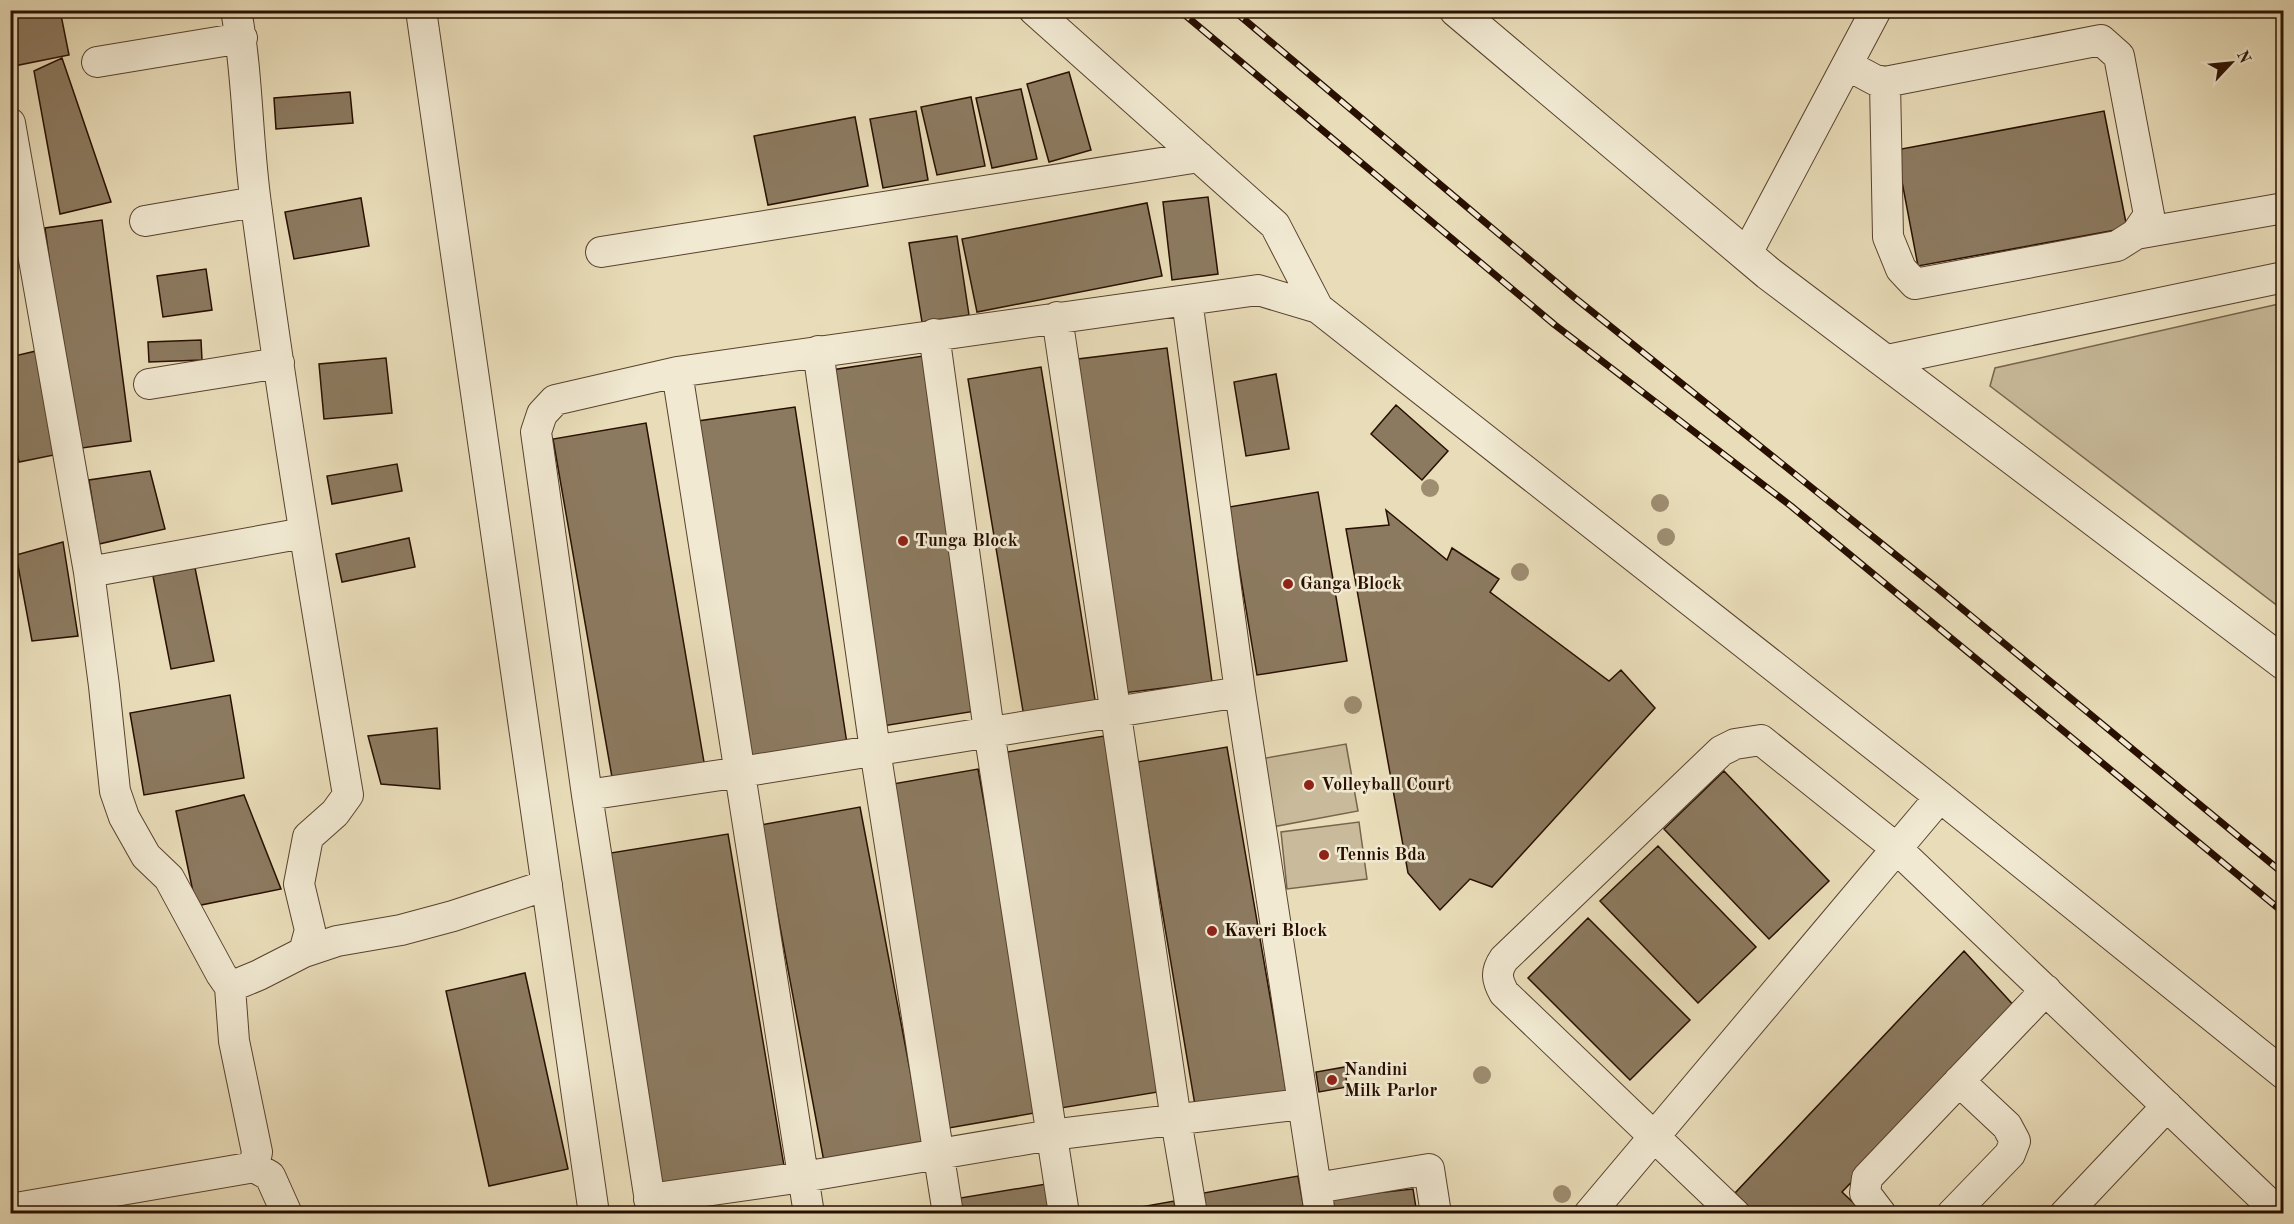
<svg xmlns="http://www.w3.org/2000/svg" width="2294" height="1224" viewBox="0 0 2294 1224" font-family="'Old Standard TT',serif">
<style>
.green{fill:#c8ba9a;stroke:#78644d;stroke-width:1.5}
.building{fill:#8c7a60;stroke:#280f00;stroke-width:1.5}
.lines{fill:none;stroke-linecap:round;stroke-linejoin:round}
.minor-casing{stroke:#58422e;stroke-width:32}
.tertiary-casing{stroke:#58422e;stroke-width:35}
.minor{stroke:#f1e9d2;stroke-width:30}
.tertiary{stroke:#f1e9d2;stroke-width:33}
.rail-casing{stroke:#280f00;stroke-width:7}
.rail{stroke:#f1e9d2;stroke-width:4.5;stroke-dasharray:14;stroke-linecap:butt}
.tree{fill:#9e8d71}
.poi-dot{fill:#8f2418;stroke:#f1e9d2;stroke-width:2}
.labels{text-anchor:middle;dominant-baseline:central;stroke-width:5;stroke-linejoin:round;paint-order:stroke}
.poi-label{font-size:18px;font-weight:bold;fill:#280f00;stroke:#f1e9d2;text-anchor:start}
</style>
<rect width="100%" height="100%" fill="#e9ddb9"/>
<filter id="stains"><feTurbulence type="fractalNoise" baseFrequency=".00333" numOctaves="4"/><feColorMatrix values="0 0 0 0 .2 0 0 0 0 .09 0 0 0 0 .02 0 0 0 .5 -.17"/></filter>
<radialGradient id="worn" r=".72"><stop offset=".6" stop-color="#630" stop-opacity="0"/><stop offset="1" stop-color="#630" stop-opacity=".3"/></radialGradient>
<!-- green -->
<path class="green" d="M2283,303H2284L2283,610L1990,386L1995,368Z
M1346,744L1358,811L1272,827L1260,759Z
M1359,822L1367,879L1287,889L1281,832Z"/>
<!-- building -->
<path class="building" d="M10,10H60L69,55L14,66L10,50Z
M62,58L111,202L60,214L34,71Z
M1069,72L1091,150L1049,162L1027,84Z
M1021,89L1037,159L992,168L976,98Z
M350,92L353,123L276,129L274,98Z
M971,97L985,166L937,175L921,107Z
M916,111L928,180L883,188L870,119Z
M2104,111L2127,228L1918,266L1896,150Z
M855,117L868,186L768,205L754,136Z
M1208,197L1218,274L1172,280L1163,202Z
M361,198L369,246L294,259L285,212Z
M1147,203L1162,276L977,312L962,239Z
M102,220L131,441L75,449L45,228Z
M957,236L969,315L922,322L909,243Z
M206,269L212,310L163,317L157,276Z
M201,340L202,360L149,362L148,342Z
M1167,348L1212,682L1123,693L1078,359Z
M36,351L54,455L19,462L10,419V357Z
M923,356L982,710L883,726L825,371Z
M386,358L392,413L324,419L319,364Z
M1041,367L1096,706L1024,717L968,379Z
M1276,374L1289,449L1246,456L1234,382Z
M1396,405L1448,451L1422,480L1371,434Z
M795,407L848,750L743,766L691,422Z
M646,423L705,768L613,783L553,439Z
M397,464L402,491L332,504L327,476Z
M150,471L165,529L99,544L89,480Z
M1318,492L1347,661L1257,675L1229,507Z
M1386,510L1447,560L1452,548L1499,579L1490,592L1609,681L1621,670L1655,708L1492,887L1470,879L1440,910L1408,873L1346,529L1389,525Z
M409,538L415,567L342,582L336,554Z
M63,542L78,636L32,641L16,555Z
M195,568L214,661L171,669L153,576Z
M230,695L244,778L144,795L130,713Z
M437,728L440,789L381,784L368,736Z
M1104,736L1164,1091L1061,1108L1001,753Z
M1227,747L1288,1101L1197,1117L1137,762Z
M978,769L1040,1112L949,1128L887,785Z
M1724,771L1829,881L1769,939L1664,829Z
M244,795L281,889L196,906L176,811Z
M860,807L924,1144L824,1162L761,825Z
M728,834L784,1166L653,1187L598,855Z
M1658,846L1756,947L1698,1003L1600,901Z
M1588,918L1690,1020L1630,1080L1528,978Z
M1964,951L2017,1009L1842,1192L1865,1214H1756L1735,1193Z
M525,973L568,1169L489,1186L446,991Z
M1345,1067L1347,1087L1319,1092L1316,1072Z
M1298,1176L1305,1214H1201L1198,1194Z
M1046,1184L1051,1214H956L954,1199Z
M1413,1189L1417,1214H1331L1328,1198Z
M1174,1201L1176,1214H1102Z"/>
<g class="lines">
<!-- minor casing -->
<g class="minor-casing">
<path id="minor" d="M421,10L594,1214
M1034,10L1275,225L1318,308
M97,62L242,38
M1847,65L1875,80L1885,82L2101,40L2119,56L2149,215L2136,234L2117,246L1915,284L1901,269L1888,237L1885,82
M10,123L89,572L104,686L115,791L124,817L146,856L169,878L221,974L230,987L259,975L304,952L310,930L299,884L308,837L335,813L348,795C315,599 282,402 256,204C247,140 248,74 236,10
M145,221L255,202
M2136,234L2284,208
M601,252L1199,157
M1746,255L1876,10
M1187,300L1240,692L1320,1214
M1057,317L1176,1120L1192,1214
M934,334L989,731L1064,1214
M818,351L875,750L948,1214
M1883,361L2284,277
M677,372L809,1214
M149,384L279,363
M89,572L304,533
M587,795L741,772L1240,692
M304,952L337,941L401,930L453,916L547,885
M230,987L234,1041L257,1152L254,1167
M1316,1188L1429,1169L1436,1214
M649,1199L803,1177L1051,1135L1302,1104
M10,1209L254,1167L270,1176L287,1214
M652,1214L587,795L536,432L542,414L555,400L677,372L1258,290L1318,308L1940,797L2284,1074
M1589,1214L1940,797
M1735,1214L1504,993C1497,980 1495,972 1504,959L1721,751L1735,744L1761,740L1896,848L2280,1214
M1881,1214L1865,1193L1867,1178L2046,990
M1952,1214L2010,1154L2015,1141L2007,1126L1959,1081
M2065,1214L2167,1106"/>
</g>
<!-- tertiary casing -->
<g class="tertiary-casing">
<path id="tertiary" d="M1456,10L1768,273L2284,663"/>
</g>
<!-- minor -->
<use href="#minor" class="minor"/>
<!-- tertiary -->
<use href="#tertiary" class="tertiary"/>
<!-- rail casing -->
<g class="rail-casing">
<path id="rail" d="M1179,10L1555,325L1791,506L2284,913
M1233,10L1575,298L1937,588L2284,874"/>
</g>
<!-- rail -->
<use href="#rail" class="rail"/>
</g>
<!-- trees -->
<g class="tree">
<circle cx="1430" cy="488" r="9"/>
<circle cx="1660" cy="503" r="9"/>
<circle cx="1666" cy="537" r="9"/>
<circle cx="1520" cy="572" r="9"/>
<circle cx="1353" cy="705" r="9"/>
<circle cx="1482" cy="1075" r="9"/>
<circle cx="1562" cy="1194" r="9"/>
</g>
<!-- markers -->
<g class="poi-dot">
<circle cx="903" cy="541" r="6"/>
<circle cx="1288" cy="584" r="6"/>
<circle cx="1309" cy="785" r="6"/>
<circle cx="1324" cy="855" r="6"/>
<circle cx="1212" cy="931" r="6"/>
<circle cx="1332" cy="1080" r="6"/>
</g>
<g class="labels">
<!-- poi labels -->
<g class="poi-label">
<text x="915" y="541">Tunga Block</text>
<text x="1300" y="584">Ganga Block</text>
<text x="1321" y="785">Volleyball Court</text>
<text x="1336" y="855">Tennis Bda</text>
<text x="1224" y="931">Kaveri Block</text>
<text x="1344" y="1070">Nandini<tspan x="1344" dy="21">Milk Parlor</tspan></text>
</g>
</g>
<!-- margin -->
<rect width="2294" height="1224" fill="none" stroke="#e9ddb9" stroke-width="36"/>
<rect x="12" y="12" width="2270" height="1200" fill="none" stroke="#280f00" stroke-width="3"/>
<rect x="18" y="18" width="2258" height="1188" fill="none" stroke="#280f00" stroke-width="1.5"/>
<!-- north arrow -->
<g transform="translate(2231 63) rotate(64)" stroke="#f1e9d2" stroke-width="4.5" paint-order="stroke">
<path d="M0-4.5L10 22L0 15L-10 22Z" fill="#280f00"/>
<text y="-9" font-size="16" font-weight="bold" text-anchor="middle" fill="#280f00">N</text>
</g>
<rect width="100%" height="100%" filter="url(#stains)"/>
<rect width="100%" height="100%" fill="url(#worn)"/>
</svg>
